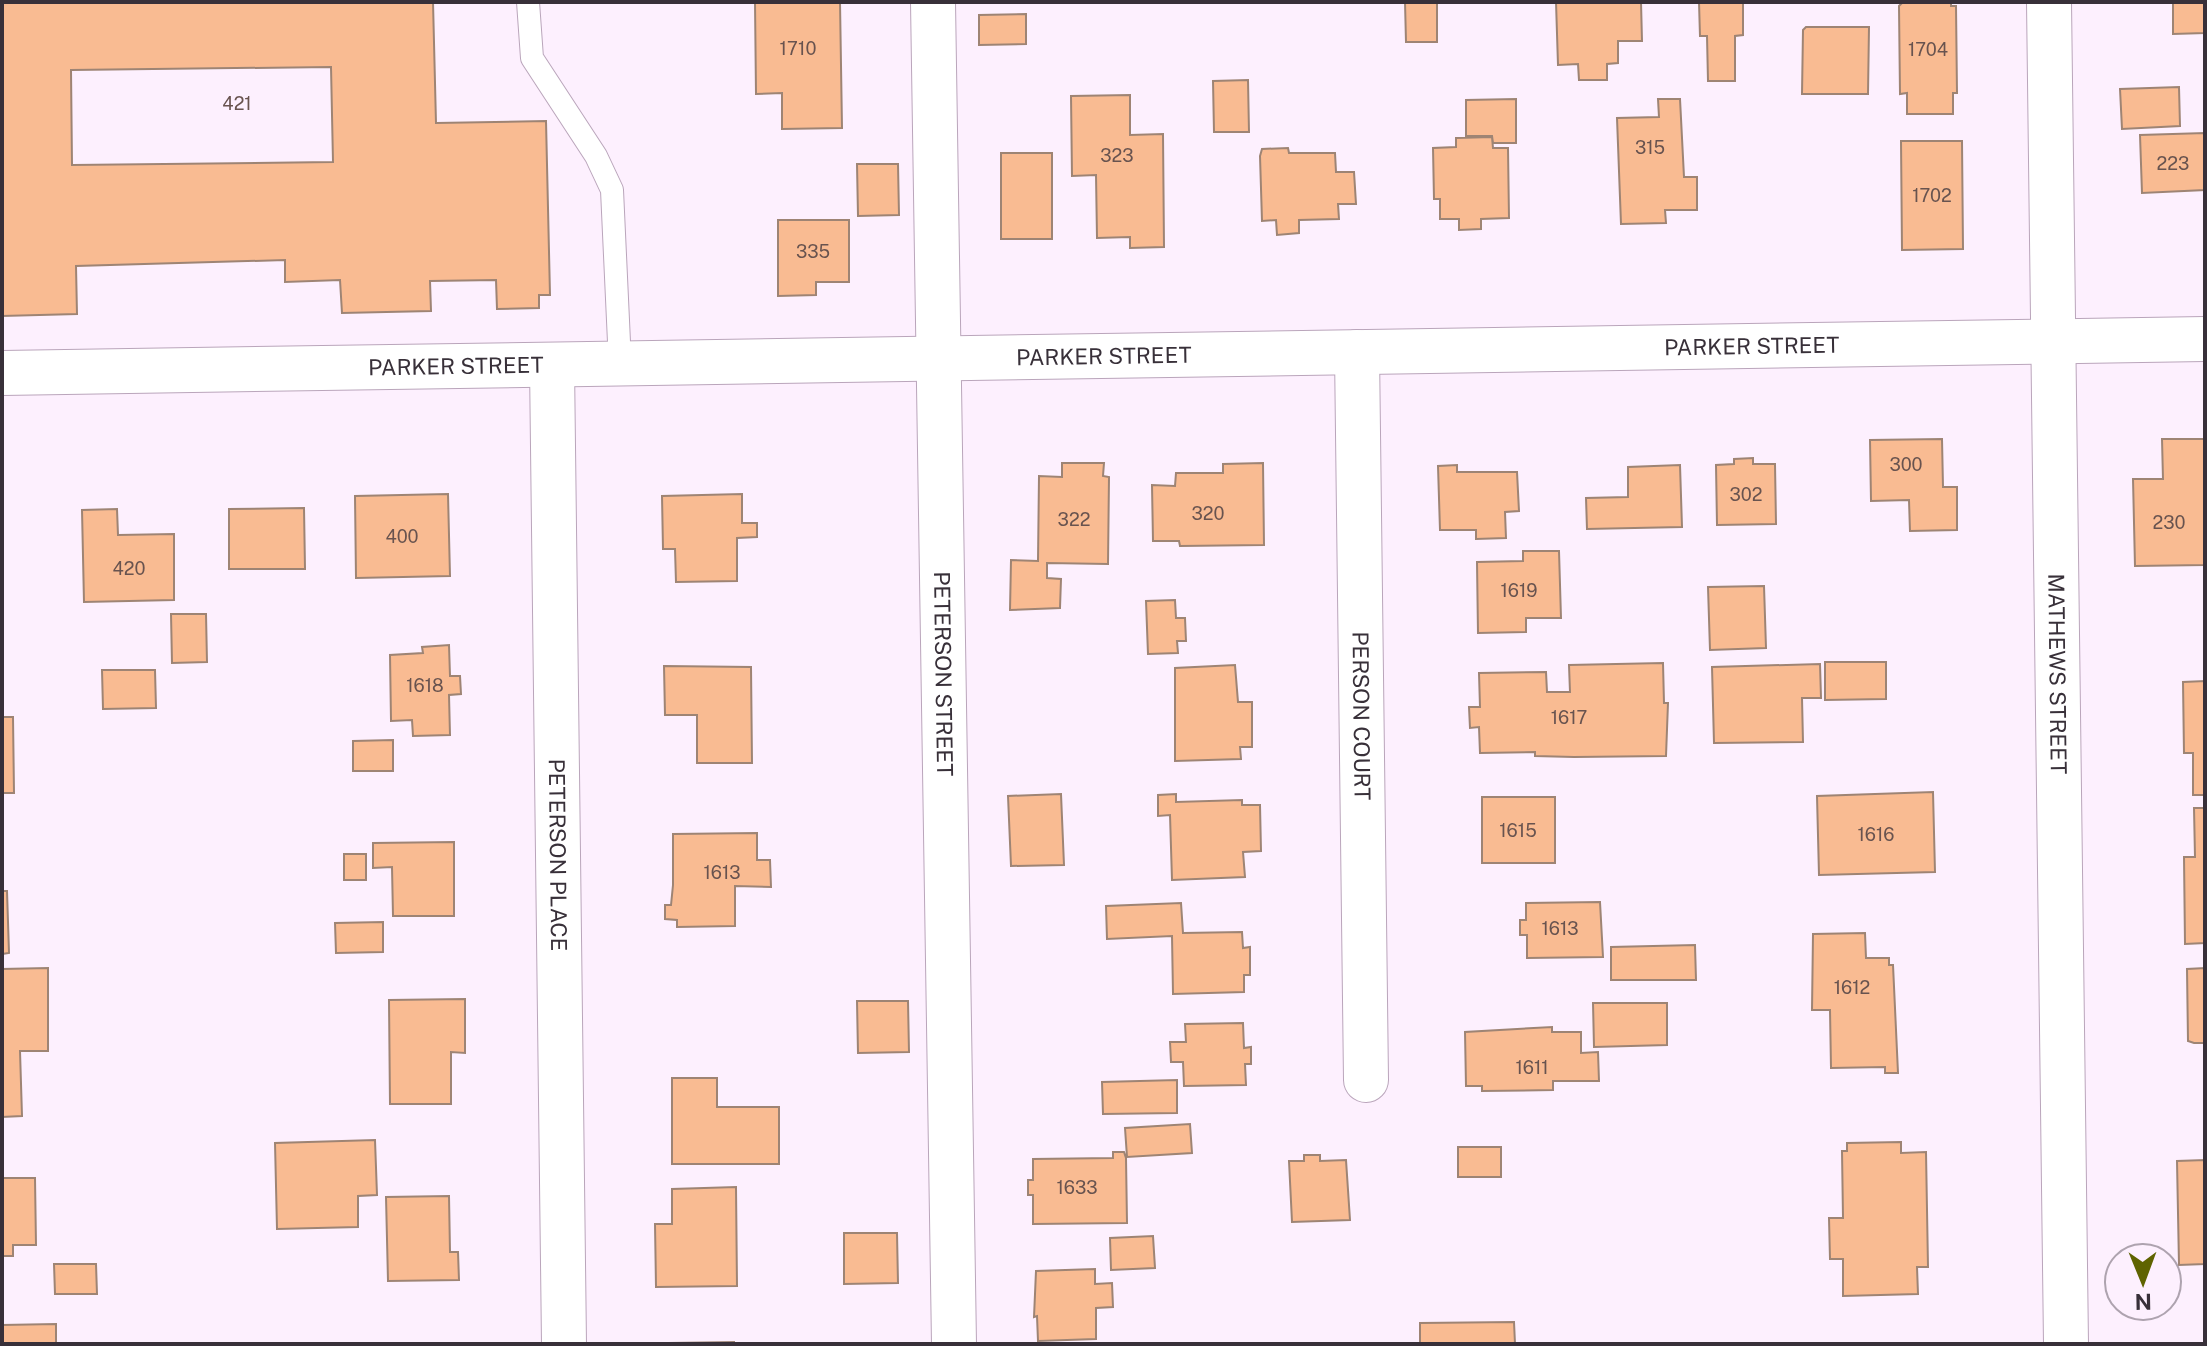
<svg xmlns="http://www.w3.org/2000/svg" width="2207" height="1346" viewBox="0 0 2207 1346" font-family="'Public Sans',sans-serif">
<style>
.building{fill:#f9bb92;stroke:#9e8474;stroke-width:2;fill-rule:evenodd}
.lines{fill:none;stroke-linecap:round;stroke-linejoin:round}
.service-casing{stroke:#baa5bb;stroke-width:24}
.minor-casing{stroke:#baa5bb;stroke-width:46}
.service{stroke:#fff;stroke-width:22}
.minor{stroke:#fff;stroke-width:44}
.labels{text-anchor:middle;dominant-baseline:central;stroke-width:6;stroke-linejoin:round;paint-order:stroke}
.number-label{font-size:18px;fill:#68534f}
.street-label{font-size:22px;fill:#383039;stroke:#fdf0fe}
</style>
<rect width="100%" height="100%" fill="#fdf0fe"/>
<!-- building -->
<path class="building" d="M2,2H433L436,123L546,121L550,295H539V308L497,309L496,280L430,281L431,311L342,313L340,280L285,282V260L76,266L77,314L2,316ZM331,67L333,162L72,165L71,70Z
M755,2H840L842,128L782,129V93L756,94Z
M1405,2H1437V42H1406Z
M1556,2H1641L1642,41H1618V63L1607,64V80H1579L1578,64L1558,65Z
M1699,2H1743V35L1735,36V81H1708L1707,36H1700Z
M1903,2H1951V6H1956L1957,93H1953V114H1907V93L1900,94L1899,6Z
M2173,2H2205V33L2173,34Z
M1026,14V44L979,45V15Z
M1806,27H1869L1868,94H1802L1803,30Z
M1248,80L1249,132H1214L1213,81Z
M2179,87L2180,126L2122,129L2120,89Z
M1130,95V135L1163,134L1164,247L1130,248V237L1097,238L1096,175L1072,176L1071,96Z
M1516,99V143H1493L1492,136H1466V100Z
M1658,99H1680L1684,177H1697V210H1665L1666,223L1621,224L1617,118L1659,117Z
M2205,133V190L2142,193L2140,135Z
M1492,137L1493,148H1508L1509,218L1481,219V229L1459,230V219H1440V199H1434L1433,148L1456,147V138Z
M1901,141H1962L1963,249L1902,250Z
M1288,148L1289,153H1335L1336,172H1354L1356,204H1338L1339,219L1299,220V233L1277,235L1276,220L1262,221L1260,156L1262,149Z
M1001,153H1052V239H1001Z
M857,164H898L899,215L858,216Z
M778,220H849V282H816V295L778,296Z
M1942,439L1943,487H1957V530L1910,531L1909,500L1871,501L1870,440Z
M2162,439H2205V565L2135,566L2133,479H2163Z
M1753,458V464H1775L1776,524L1717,525L1716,465L1734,464V459Z
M1062,463H1104L1103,476L1109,477L1108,564L1047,563V578L1061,579L1060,608L1010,610L1011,560L1038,561L1039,476L1062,477Z
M1263,463L1264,545L1180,546L1179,541H1153L1152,485L1175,486L1176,473H1223V464Z
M1457,465V472H1517L1519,511L1505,512L1506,538L1476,539V530H1440L1438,466Z
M1680,465L1682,527L1587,529L1586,498L1628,497V467Z
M448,494L450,576L356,578L355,496Z
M742,494V523H757V537L737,538V581L676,582L675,549H663L662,496Z
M304,508L305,569H229V509Z
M117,509L118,535L174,534V600L84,602L82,510Z
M1523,551H1559L1561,618H1526V632L1478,633L1477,562L1523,561Z
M1764,586L1766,648L1710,650L1708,587Z
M1175,600L1176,618H1185L1186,641H1177L1178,653L1148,654L1146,601Z
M171,614H206L207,662L172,663Z
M449,645L450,676H460L461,694L449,695L450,735L413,736L412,720L391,721L390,655L423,653L422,647Z
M1825,662H1886V699L1825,700Z
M1663,663L1664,703H1668L1666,756L1574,757L1535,756V752L1480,753L1479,727L1470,728L1469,707H1480L1479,673L1546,672L1547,692H1570L1569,665Z
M1820,664L1821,698H1802L1803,742L1714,743L1712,667Z
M1235,665L1238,702H1252V747H1240L1241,759L1175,761V668Z
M664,666L751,667L752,763H697V715H665Z
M102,670H155L156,708L103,709Z
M2205,681V795H2193V753H2184L2183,682Z
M2,717H13L14,793H2Z
M393,740V771H353V741Z
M1933,792L1935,872L1819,875L1817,796Z
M1061,794L1064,865L1011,866L1008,796Z
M1176,794V802L1242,800V805H1260L1261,851L1243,852L1245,877L1172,880L1170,815L1158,816V795Z
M1482,797H1555V863H1482Z
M2194,808H2205V943L2185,944L2184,857H2195Z
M757,833V860H770L771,887L735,886V926L677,927V920L665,919V905H671L673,885V834Z
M454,842V916H393L392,867L373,868V843Z
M344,854H366V880H344Z
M2,891H7L9,953L2,954Z
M1600,902L1603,957L1527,958V935H1520V920H1526V903Z
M1181,903L1183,933L1242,932L1243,948L1250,947V975H1244V992L1173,994L1172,936L1107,939L1106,906Z
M383,922V952L336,953L335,923Z
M1865,933L1866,958H1889V965H1893L1898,1073H1885V1067L1831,1068L1830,1010H1812L1813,934Z
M1695,945L1696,980H1611V947Z
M48,968V1051H20L22,1116L2,1117V969Z
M2205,968V1043H2194L2188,1041L2187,969Z
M465,999V1053L451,1052V1104H390L389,1000Z
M857,1001H908L909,1052L858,1053Z
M1593,1003H1667V1045L1594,1047Z
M1243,1023L1244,1048L1251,1047V1064H1245L1246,1085L1184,1086L1183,1062H1171L1170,1042H1186L1185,1024Z
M1552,1027V1032H1581V1053L1598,1052L1599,1081H1553V1090L1482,1091V1086H1466L1465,1032Z
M672,1078H717V1107H779V1164H672Z
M1177,1080V1113L1103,1114L1102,1082Z
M1190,1124L1192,1153L1127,1157L1125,1128Z
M375,1140L377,1195L358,1196V1227L277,1229L275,1143Z
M1901,1142V1153L1926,1152L1928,1267H1917L1918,1294L1843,1296V1259H1830L1829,1218H1843L1842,1151H1847V1143Z
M1458,1147H1501V1177H1458Z
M1113,1152H1124L1126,1158L1127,1223L1033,1224V1195H1028V1180H1033V1159L1113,1158Z
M1304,1155H1320V1161L1346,1160L1350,1220L1292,1222L1289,1161H1304Z
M2205,1160V1264L2179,1265L2177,1161Z
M2,1178H35L36,1245H13V1256H2Z
M736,1187L737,1286L656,1287L655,1224H672V1189Z
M449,1196L450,1252H458L459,1280L388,1281L386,1197Z
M844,1233H897L898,1283L844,1284Z
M1153,1236L1155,1268L1111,1270L1110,1238Z
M54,1264H96L97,1294H55Z
M1095,1269V1284L1112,1283L1113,1307L1096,1308V1339L1038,1341L1037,1316L1034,1317L1036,1271Z
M1514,1322L1515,1344H1420V1323Z
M56,1324V1344H2V1325Z
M734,1342V1344H669V1343Z"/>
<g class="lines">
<!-- service casing -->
<g class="service-casing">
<path id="service" d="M528,2L532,58L596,156L612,190L620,364"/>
</g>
<!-- minor casing -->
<g class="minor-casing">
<g id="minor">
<path id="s1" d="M933,2L954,1344"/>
<path id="s2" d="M2049,2L2066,1344"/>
<path id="s3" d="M1357,352L1366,1080"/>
<path id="s4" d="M552,365L564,1344"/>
<path id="s5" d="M2,373L2205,339"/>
</g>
</g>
<!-- service -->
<use href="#service" class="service"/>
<!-- minor -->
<use href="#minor" class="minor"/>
</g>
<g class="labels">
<!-- number labels -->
<g class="number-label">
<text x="798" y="48">1710</text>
<text x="1928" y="49">1704</text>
<text x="237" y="103">421</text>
<text x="1650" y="147">315</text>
<text x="1117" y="155">323</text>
<text x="2173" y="163">223</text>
<text x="1932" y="195">1702</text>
<text x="813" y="251">335</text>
<text x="1906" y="464">300</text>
<text x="1746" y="494">302</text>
<text x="1208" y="513">320</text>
<text x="1074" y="519">322</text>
<text x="2169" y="522">230</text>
<text x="402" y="536">400</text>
<text x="129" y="568">420</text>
<text x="1519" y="590">1619</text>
<text x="425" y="685">1618</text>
<text x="1569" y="717">1617</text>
<text x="1518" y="830">1615</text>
<text x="1876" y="834">1616</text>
<text x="722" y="872">1613</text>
<text x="1560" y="928">1613</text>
<text x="1852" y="987">1612</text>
<text x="1532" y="1067">1611</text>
<text x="1077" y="1187">1633</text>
</g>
<!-- street labels -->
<g class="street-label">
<text stroke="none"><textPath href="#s5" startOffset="1750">PARKER STREET</textPath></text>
<text stroke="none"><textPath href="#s5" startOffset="1102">PARKER STREET</textPath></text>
<text stroke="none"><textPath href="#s5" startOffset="454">PARKER STREET</textPath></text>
<text stroke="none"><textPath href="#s1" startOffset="672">PETERSON STREET</textPath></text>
<text stroke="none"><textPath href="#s2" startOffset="672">MATHEWS STREET</textPath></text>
<text stroke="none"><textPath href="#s3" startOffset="364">PERSON COURT</textPath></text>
<text stroke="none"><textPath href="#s4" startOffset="490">PETERSON PLACE</textPath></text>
</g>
</g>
<!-- border -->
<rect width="2207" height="1346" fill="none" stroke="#383039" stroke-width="8"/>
<!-- north arrow -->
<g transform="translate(2143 1282) rotate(179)"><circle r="38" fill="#fdf0fe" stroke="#aea3af" stroke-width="2"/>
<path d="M0-6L14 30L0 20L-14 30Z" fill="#5f6300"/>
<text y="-12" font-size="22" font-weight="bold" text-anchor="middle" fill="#383039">N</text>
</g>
</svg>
